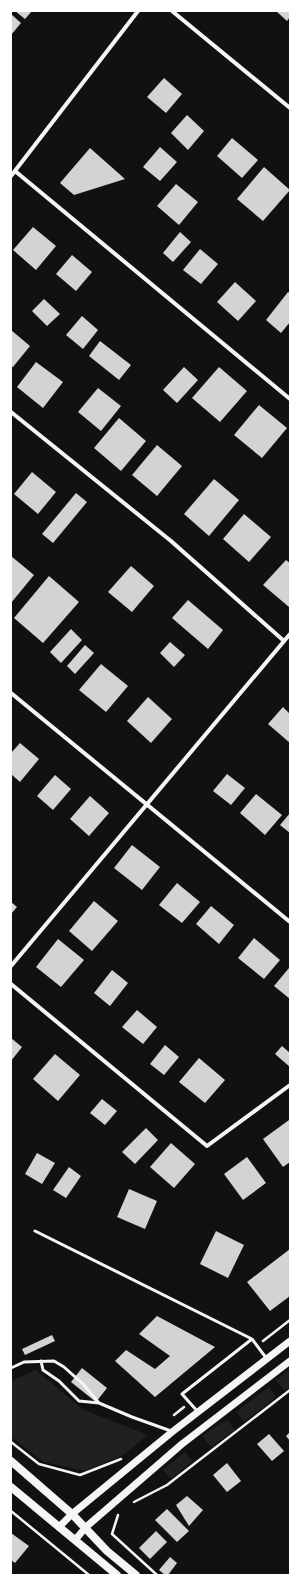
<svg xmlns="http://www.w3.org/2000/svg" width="301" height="1586" viewBox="0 0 301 1586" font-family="'Alegreya Sans',sans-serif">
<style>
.green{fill:#202020}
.building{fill:#d3d3d3}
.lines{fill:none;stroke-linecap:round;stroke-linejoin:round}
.path{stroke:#f5f5f5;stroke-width:2.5}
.service{stroke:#f5f5f5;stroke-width:3}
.minor{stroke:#f5f5f5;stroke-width:4}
.tertiary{stroke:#f5f5f5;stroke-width:7}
.secondary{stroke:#f5f5f5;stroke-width:8}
</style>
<rect width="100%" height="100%" fill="#111"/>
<!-- green -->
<path class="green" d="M290,1369V1387L284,1391L276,1380Z
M36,1370L82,1409L148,1435L123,1455L85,1471L44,1462L11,1437V1381Z
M269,1387L276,1397L244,1422L236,1412Z
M227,1420L235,1430L211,1447L202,1436Z
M185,1452L193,1461L171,1479L163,1470Z"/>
<!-- building -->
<path class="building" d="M15,11H32L25,19Z
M276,11H290V17L287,21Z
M11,14L21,23L11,35Z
M164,78L182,94L166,113L147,97Z
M187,115L204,131L188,150L171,133Z
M232,138L258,160L242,178L217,156Z
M160,147L177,162L160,181L143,167Z
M90,148L125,179L74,195L60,183Z
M264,167L290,190L263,221L237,199Z
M176,184L198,202L179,225L157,206Z
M33,227L56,246L36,270L13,250Z
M180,232L191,242L173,262L163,253Z
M200,249L218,264L201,284L183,270Z
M72,255L92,272L76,291L56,274Z
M235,282L256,301L238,321L217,302Z
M288,292L290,293V322L281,333L266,320Z
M44,299L60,314L47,326L32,311Z
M82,316L98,330L83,349L66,335Z
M11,330L30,346L13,367L11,366Z
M100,341L131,365L119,380L89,356Z
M36,362L63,382L43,408L17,387Z
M184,367L198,380L177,403L163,390Z
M219,367L247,391L220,422L192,398Z
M98,388L121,406L101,431L78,412Z
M259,405L287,428L262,458L234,435Z
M119,418L146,441L121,471L94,448Z
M157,445L182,466L157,496L132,475Z
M32,472L56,492L38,514L14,494Z
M214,479L239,500L209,536L184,514Z
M76,493L87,502L53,543L42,534Z
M244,514L271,537L249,562L223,539Z
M11,556L34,575L11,603Z
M286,560L290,563V606L289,607L263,585Z
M131,566L154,586L132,612L108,592Z
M49,576L79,602L43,643L14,618Z
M188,600L223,630L208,649L172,618Z
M71,629L82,640L61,663L50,652Z
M170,642L185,655L174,667L160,653Z
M85,645L94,653L75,674L67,666Z
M101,664L128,686L106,712L79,690Z
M148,697L172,719L151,743L127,721Z
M283,707L290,714V743L268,724Z
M20,743L39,759L20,782L11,774V753Z
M227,774L245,788L231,805L213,791Z
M55,775L71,789L53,810L37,796Z
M256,794L282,815L265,835L240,813Z
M90,796L109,813L89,836L70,819Z
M290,813V833L280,825Z
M132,845L160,867L142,890L114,868Z
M177,883L200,902L182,923L159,905Z
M94,901L118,921L92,951L69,931Z
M11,902L17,907L11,914Z
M211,906L234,925L219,944L196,924Z
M254,938L280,960L264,979L238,958Z
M58,939L84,960L61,987L36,967Z
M289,968L290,969V999L274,986Z
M112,970L128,983L110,1006L94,993Z
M137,1010L157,1027L143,1044L122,1027Z
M11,1038L22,1047L11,1061Z
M165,1045L179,1057L164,1075L150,1064Z
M282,1046L290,1053V1067L275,1054Z
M55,1054L80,1075L58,1101L33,1079Z
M199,1058L225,1080L205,1103L179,1082Z
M102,1099L117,1111L105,1125L90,1113Z
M289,1120L290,1162L283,1167L263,1139Z
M146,1128L158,1140L135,1164L122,1152Z
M171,1143L195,1164L174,1188L150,1167Z
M37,1153L55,1163L42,1184L25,1174Z
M247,1157L266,1183L243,1200L224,1174Z
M69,1167L81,1176L66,1198L53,1190Z
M129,1189L157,1201L145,1229L117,1217Z
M216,1231L244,1245L228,1278L200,1264Z
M290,1249V1296L270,1311L247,1282Z
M157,1316L215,1347L155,1397L115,1361L126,1350L155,1369L170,1356L139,1334Z
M52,1335L55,1341L25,1355L22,1349Z
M82,1368L107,1388L96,1402L71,1382Z
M290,1432V1441L286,1436Z
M269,1434L284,1451L272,1461L257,1444Z
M227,1463L241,1481L227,1492L213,1475Z
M187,1496L203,1510L189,1526L176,1505Z
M167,1509L189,1531L177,1542L155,1520Z
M156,1531L167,1542L150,1559L139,1548Z
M11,1533L29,1546L15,1563L11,1560Z
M170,1557L177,1563L168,1575H165L159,1570Z"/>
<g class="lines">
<!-- path -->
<path class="path" d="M263,1341L290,1320
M174,1415L184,1407
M11,1442L39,1464L80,1475L121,1459
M134,1502L167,1485L290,1390
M11,1511L89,1575
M118,1515L112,1534L157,1575"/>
<!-- service -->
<path class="service" d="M35,1231L252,1339L267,1359
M41,1361L43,1370L59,1381L79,1401L99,1403
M11,1368L24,1362L54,1361L64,1367L83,1384L99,1403L132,1417L171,1431
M198,1412L182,1394L252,1339"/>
<!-- minor -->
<path class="minor" d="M172,11L290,108
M15,171L290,399
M11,176L138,11
M11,412L171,541L284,641
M11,693L290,922
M11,966L290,634
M11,984L207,1146L290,1085"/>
<!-- tertiary -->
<path class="tertiary" d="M59,1527L72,1514L172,1432L290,1341
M75,1540L86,1527L182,1444L290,1361"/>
<!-- secondary -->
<path class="secondary" d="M11,1461L72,1514L107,1551L136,1575
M11,1487L117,1575"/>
</g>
<!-- border -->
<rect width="301" height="1586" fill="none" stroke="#ffffff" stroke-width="24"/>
</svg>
